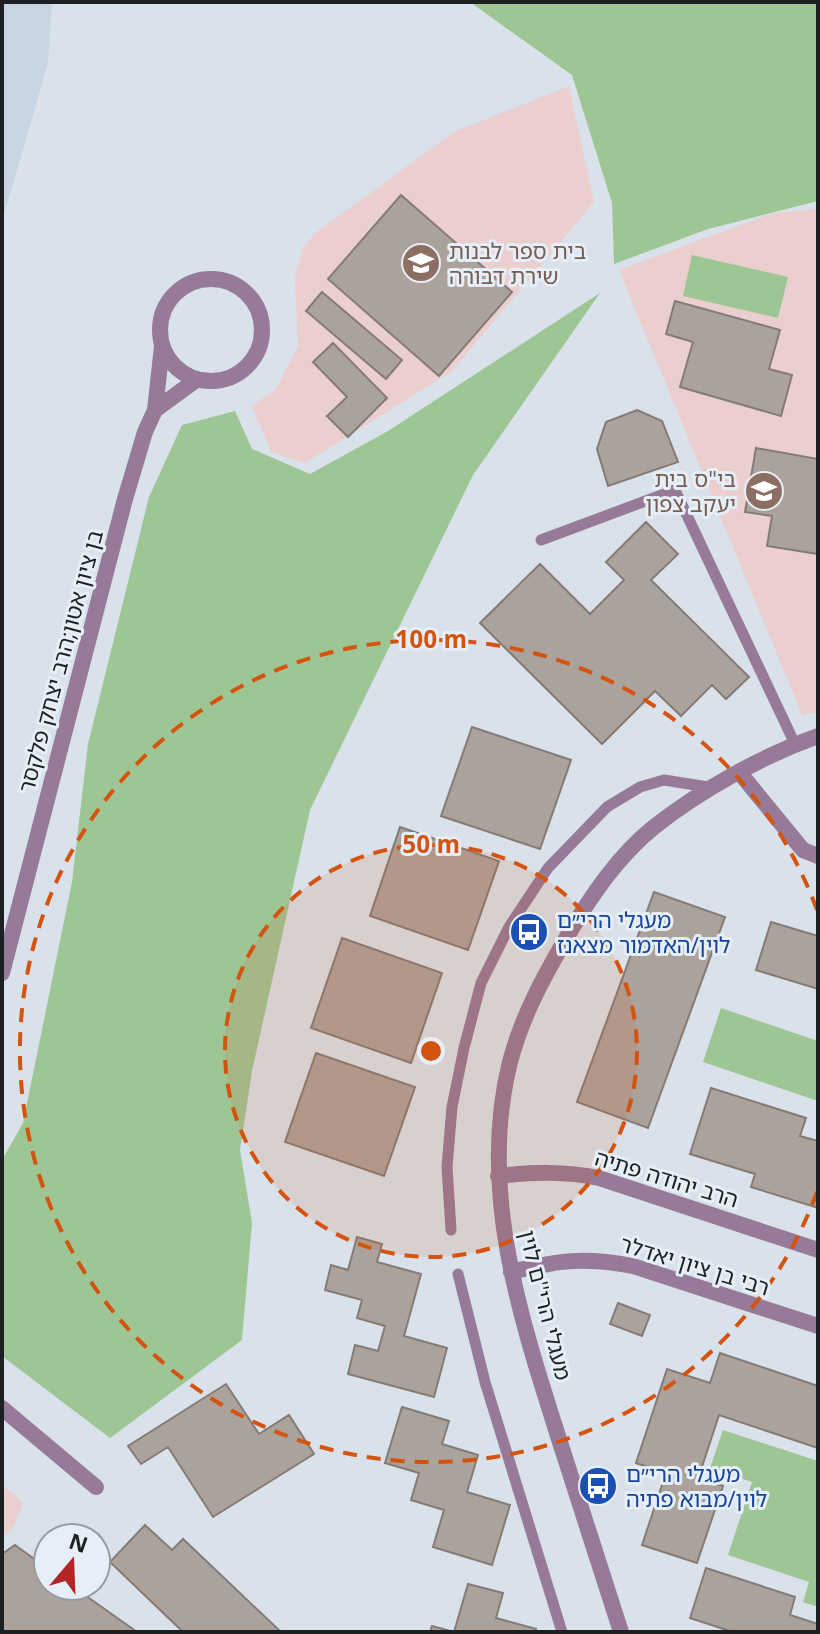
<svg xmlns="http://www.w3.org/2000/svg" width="820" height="1634" viewBox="0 0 820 1634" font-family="Georgia,'Noto Sans Hebrew',serif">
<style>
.built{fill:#c8d5e3}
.education{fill:#eacfce}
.green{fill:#9ec594}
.building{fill:#aca29c;stroke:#857b75;stroke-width:2}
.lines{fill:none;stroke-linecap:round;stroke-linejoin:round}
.lane{stroke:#977a98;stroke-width:11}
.street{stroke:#977a98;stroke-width:16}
.ring{fill:none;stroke:#d4530e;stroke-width:4;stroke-dasharray:14 10}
.labels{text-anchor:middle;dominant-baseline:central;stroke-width:6;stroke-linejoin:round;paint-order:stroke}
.education-label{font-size:22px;fill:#785e54;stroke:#e6eff7;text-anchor:start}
.street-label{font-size:22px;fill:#1d2023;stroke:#e6eff7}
.transit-label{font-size:22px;fill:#164399;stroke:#e6eff7;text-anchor:start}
.centre{fill:#d4530e;stroke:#e6eff7;stroke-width:4}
.ring-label{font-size:24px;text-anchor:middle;font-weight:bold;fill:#d4530e;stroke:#e6eff7;stroke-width:6;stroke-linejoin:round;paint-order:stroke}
</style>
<rect width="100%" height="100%" fill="#d9e1ea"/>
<!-- built -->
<path class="built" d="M2,2H52L48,63L2,222Z"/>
<!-- education -->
<path class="education" d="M569,86L594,202L452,371L305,463L271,452L252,406L276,389L298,346L295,278L303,247L318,231L454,132Z
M818,209V712L802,715L619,270L773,213Z
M2,1485L23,1502L14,1527L2,1537Z"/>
<!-- green -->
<path class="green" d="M470,2H818V201L708,229L614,264L612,203L572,75Z
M692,255L788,277L778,318L683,296Z
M600,293L473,475L310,810L252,1071L240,1150L252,1223L242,1340L110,1438L2,1356V1160L23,1123L72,882L88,744L149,497L182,425L235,411L252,449L310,474L388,431Z
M721,1008L818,1041V1101L703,1062Z
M723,1430L818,1461V1607L803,1602L809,1582L728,1555L752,1482L710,1468Z"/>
<!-- building -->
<path class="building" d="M401,195L512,292L439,376L328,279Z
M322,292L402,360L386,379L306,311Z
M675,301L780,330L769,369L792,375L781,416L680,387L693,342L666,334Z
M333,343L387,398L348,437L327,416L347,397L313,362Z
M637,410L662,421L678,462L608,486L597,449L606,422Z
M756,448L818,459V554L767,546L772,516L745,512Z
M646,522L678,554L651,580L749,677L726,699L712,685L681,716L655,691L602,744L480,623L540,564L590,614L624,580L606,562Z
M472,727L571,760L540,849L441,816Z
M400,827L499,861L468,950L370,916Z
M654,892L725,917L648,1128L577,1102Z
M771,922L818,936V989L756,970Z
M342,938L442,973L411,1063L311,1028Z
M316,1053L415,1087L384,1176L285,1142Z
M711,1088L806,1118L800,1136L818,1141V1208L751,1187L755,1174L690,1154Z
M357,1237L382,1244L377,1262L421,1274L404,1336L447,1348L434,1397L348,1374L355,1345L378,1351L385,1326L357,1318L362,1300L325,1290L331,1265L348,1270Z
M618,1303L650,1315L642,1336L610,1324Z
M720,1353L818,1386V1448L719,1415L698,1479L723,1486L697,1563L642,1545L666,1473L636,1463L667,1369L710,1383Z
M226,1384L259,1434L289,1415L314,1454L213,1517L168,1447L141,1464L128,1446Z
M402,1407L449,1421L442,1444L478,1455L467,1492L510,1505L492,1565L433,1547L444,1510L411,1500L419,1473L385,1463Z
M145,1525L172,1550L183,1539L281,1632H183L110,1562Z
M15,1545L48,1569V1586H72L137,1632H2V1554Z
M706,1568L795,1597L790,1615L818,1624V1632H733L690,1618Z
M468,1584L503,1593L496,1618L536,1629L535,1632H430L432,1626L454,1632Z"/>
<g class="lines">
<!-- lane -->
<path class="lane" d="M541,540L675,490L795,744
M451,1230L447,1167L452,1107L464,1048L481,983L509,927L548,868L607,807L640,787L664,780L714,788
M458,1274L485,1382L562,1632"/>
<!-- street -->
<path class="street" d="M160 330a51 51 0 1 1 102 0a51 51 0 1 1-102 0Z
M155,410L196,380
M739,772L803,850L818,856
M2,973L125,499L145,432L155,410L162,346
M498,1176C534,1172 564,1171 599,1178L818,1250
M511,1272C559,1260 584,1257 633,1266L818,1326
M2,1408L96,1487
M621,1632C600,1567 579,1501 558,1436C520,1316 478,1189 510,1062C522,1016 544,976 568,935C591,896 618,856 654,827C701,790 762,756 818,736"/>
</g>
<!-- distance rings -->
<circle cx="431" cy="1051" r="206" fill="#d4530e" fill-opacity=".12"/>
<g class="ring">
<circle cx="431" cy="1051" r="206"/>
<path d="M817 1192A411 411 0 1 1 817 910"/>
</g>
<!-- icons -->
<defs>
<g id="school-disc" transform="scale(2)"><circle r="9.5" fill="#8d6e63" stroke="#e6eff7"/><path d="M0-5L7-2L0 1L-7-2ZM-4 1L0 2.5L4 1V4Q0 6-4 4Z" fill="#fff"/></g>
<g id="bus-disc" transform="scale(2)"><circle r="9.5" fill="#1a4fb4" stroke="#e6eff7"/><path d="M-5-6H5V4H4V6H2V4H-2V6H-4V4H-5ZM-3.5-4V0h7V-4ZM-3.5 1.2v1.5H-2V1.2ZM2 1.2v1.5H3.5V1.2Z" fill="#fff"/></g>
</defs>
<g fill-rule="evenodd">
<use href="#school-disc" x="421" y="263"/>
<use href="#school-disc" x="764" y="491"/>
<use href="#bus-disc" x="529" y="932"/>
<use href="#bus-disc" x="598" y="1486"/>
</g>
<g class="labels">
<!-- education labels -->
<g class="education-label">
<text x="449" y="250">בית ספר לבנות<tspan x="449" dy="25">שירת דבורה</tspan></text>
<text x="736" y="478" text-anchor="end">בי"ס בית<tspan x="736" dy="25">יעקב צפון</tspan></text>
</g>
<!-- street labels -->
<g class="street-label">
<text transform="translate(60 661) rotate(-75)">בן ציון אטון;הרב יצחק פלקסר</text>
<text transform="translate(667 1178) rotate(17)">הרב יהודה פתיה</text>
<text transform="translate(695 1265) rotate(17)">רבי בן ציון יאדלר</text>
<text transform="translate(546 1305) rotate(76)">מעגלי הרי''ם לוין</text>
</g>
<!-- transit labels -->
<g class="transit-label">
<text x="557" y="919">מעגלי הרי״ם<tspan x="557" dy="25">לוין/האדמור מצאנז</tspan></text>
<text x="626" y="1473">מעגלי הרי״ם<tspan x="626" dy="25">לוין/מבוא פתיה</tspan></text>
</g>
</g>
<circle cx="431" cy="1051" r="12" class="centre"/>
<g class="ring-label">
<text x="431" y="648">100 m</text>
<text x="431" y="853">50 m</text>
</g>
<!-- border -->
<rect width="820" height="1634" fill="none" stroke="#1d2023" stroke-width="8"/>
<!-- north arrow -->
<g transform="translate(72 1562) rotate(19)"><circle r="38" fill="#e6eff7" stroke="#969ca2" stroke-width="2"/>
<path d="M0-6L14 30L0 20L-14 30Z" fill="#b42424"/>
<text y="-12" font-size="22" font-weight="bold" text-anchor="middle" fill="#1d2023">N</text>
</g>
</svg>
